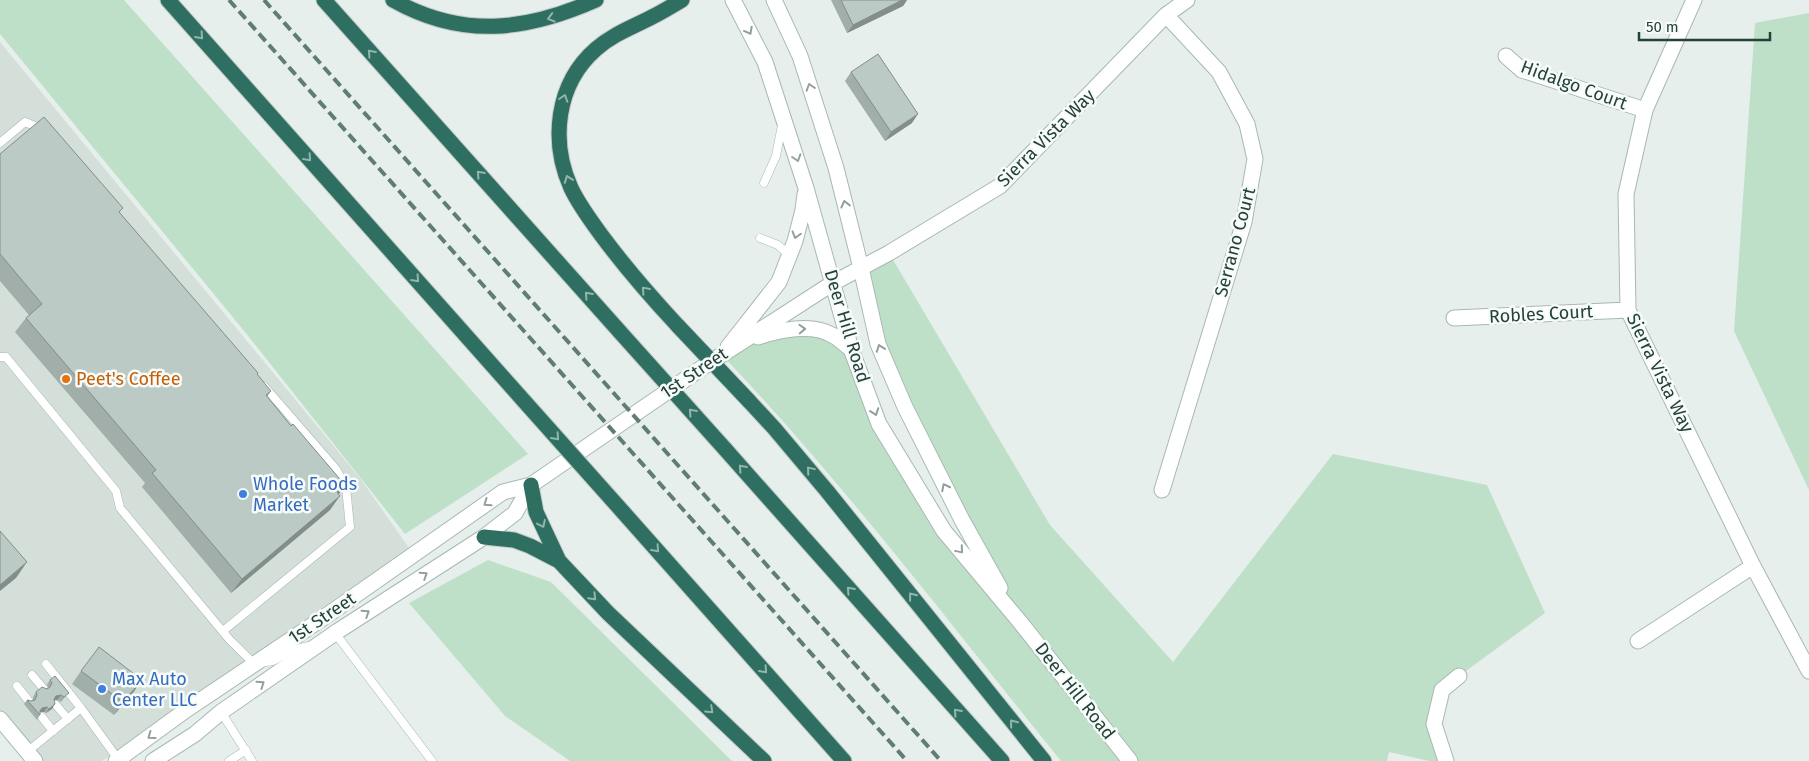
<svg xmlns="http://www.w3.org/2000/svg" width="1809" height="761" viewBox="0 0 1809 761" font-family="'Fira Sans',sans-serif">
<style>
.built{fill:#d4dfda}
.green{fill:#bfe0c8}
.lines{fill:none;stroke-linecap:round;stroke-linejoin:round}
.service-casing{stroke:#a8b8b2;stroke-width:9}
.minor-casing{stroke:#a8b8b2;stroke-width:17}
.tertiary-casing{stroke:#a8b8b2;stroke-width:17}
.secondary-casing{stroke:#a4bbb3;stroke-width:17}
.motorway-casing{stroke:#c2cac8;stroke-width:17}
.service{stroke:#fff;stroke-width:8}
.minor{stroke:#fff;stroke-width:15}
.tertiary{stroke:#fff;stroke-width:15}
.secondary{stroke:#fff;stroke-width:15}
.motorway{stroke:#2f6f62;stroke-width:15}
.rail{stroke:#5f7d75;stroke-width:4;stroke-dasharray:10 5;stroke-linecap:butt}
.motorway-bridge-casing{stroke:#c2cac8;stroke-width:17;stroke-linecap:butt}
.motorway-bridge{stroke:#2f6f62;stroke-width:15}
.wall{fill:#a1aea9}
.shaded-wall{fill:#838d89}
.building{fill:#bbcac4;stroke:#838d89}
.oneway{stroke:#93b5ae}
.oneway2{stroke:#92a09c}
.food-dot{fill:#e8710a;stroke:#f7fbf9;stroke-width:2}
.shop-dot{fill:#3f7fe0;stroke:#f7fbf9;stroke-width:2}
.labels{text-anchor:middle;dominant-baseline:central;stroke-width:5;stroke-linejoin:round;paint-order:stroke}
.street-label{font-size:18px;fill:#24423a;stroke:#f7fbf9}
.food-label{font-size:18px;fill:#c56008;stroke:#f7fbf9;text-anchor:start}
.shop-label{font-size:18px;fill:#366cbe;stroke:#f7fbf9;text-anchor:start}
</style>
<rect width="100%" height="100%" fill="#e6efeb"/>
<!-- built -->
<path class="built" d="M0,42L360,478L409,548L102,761H30L0,724Z"/>
<!-- green -->
<path class="green" d="M0,0H124L528,454L405,534L245,332L0,34Z
M1809,13V490L1734,331L1755,23Z
M889,253L1050,525L1173,662L1333,454L1487,485L1545,613L1459,676L1442,690L1434,724L1446,761H1429L1389,752L1387,761H1061C950,624 844,483 722,355L738,344L809,329L851,349L914,481L1017,619L905,407L861,268Z
M488,560L551,582L732,761H570L505,716L409,603Z"/>
<g class="lines">
<!-- service casing -->
<g class="service-casing">
<path id="service" d="M0,143L25,122L42,129
M764,183L776,156L782,125
M760,238L778,245L789,255
M0,357H6L116,491L120,508L229,639L254,664L273,661L296,649L309,646
M223,631L350,527L346,487L336,469L264,386
M335,633L432,761
M46,664L81,708
M32,675L43,688
M17,686L28,700
M56,705L68,719
M221,712L252,761
M42,717L53,731
M27,752L81,708L118,759
M229,761L246,750"/>
</g>
<!-- minor casing -->
<g class="minor-casing">
<path id="minor" d="M1694,0L1645,110L1626,194L1628,310L1753,566L1809,671
M1506,56L1522,70L1645,110
M861,268L889,253L1000,186L1166,15L1187,0
M1454,318L1628,310
M1162,490L1244,222L1255,159L1247,124L1219,72L1166,15
M1638,641L1753,566
M1446,761L1434,724L1442,690L1459,676"/>
</g>
<!-- tertiary casing -->
<g class="tertiary-casing">
<path id="tertiary" d="M733,0L765,62L806,188L851,349L879,424L944,531L1020,622L1130,761
M774,0L800,56L836,168L861,268L878,344L905,407L962,520L1000,588
M758,337C779,330 812,323 832,335C839,338 845,345 851,349
M728,347L779,282L795,241L803,210L805,194
M116,761L186,710L323,618L503,492L531,485L709,363L833,283L861,268
M153,761L195,734L221,712L338,631L484,537L515,513L531,485"/>
</g>
<!-- secondary casing -->
<g class="secondary-casing">
<path id="secondary" d="M0,719L35,761"/>
</g>
<!-- motorway casing -->
<g class="motorway-casing">
<path id="motorway" d="M168,0L524,401
M324,0L620,332
M393,0C462,39 526,31 596,0
M678,326C651,297 625,267 602,236C591,221 579,205 571,188C550,141 556,84 596,49C613,34 633,27 652,17C662,12 672,6 682,0
M749,401L774,428L827,491L1044,761
M725,449L1002,761
M531,485L536,512L559,561
M623,512L844,761
M484,537L514,540L530,546L559,561L608,613L764,761"/>
</g>
<!-- service -->
<use href="#service" class="service"/>
<!-- minor -->
<use href="#minor" class="minor"/>
<!-- tertiary -->
<use href="#tertiary" class="tertiary"/>
<!-- secondary -->
<use href="#secondary" class="secondary"/>
<!-- motorway -->
<use href="#motorway" class="motorway"/>
<!-- rail -->
<path class="rail" d="M229,0L907,761
M264,0L941,761"/>
<!-- motorway-bridge casing -->
<g class="motorway-bridge-casing">
<path id="motorway-bridge" d="M678,326L749,401
M620,332L725,449
M524,401L623,512"/>
</g>
<!-- motorway-bridge -->
<use href="#motorway-bridge" class="motorway-bridge"/>
</g>
<!-- wall -->
<path class="wall" d="M831,0H907L903,6L847,33Z
M851,72L912,123L885,141L845,81Z
M0,154L120,213L271,391L267,397L339,495L330,510L231,593L142,487L145,483L15,332L26,318L29,315L0,281Z
M81,671L133,693L114,715L72,684Z
M50,680L65,697L61,702L57,700H54L52,709L46,713L44,712H40V715L37,720L24,704L27,700L31,701L33,700V697L36,692L48,688L47,684Z"/>
<!-- shaded-wall -->
<path class="shaded-wall" d="M902,0H907L903,6L847,33L853,25Z
M918,114L912,123L885,141L891,132Z
M345,485L335,500L337,492Z
M340,496L330,510L231,593L242,579Z
M27,562L16,578L0,591V585Z
M142,680L133,693L114,715L123,702Z
M61,695L57,700H53L56,696Z
M55,704L52,709L46,713L49,709Z
M47,707L44,712H39L42,708Z"/>
<!-- building -->
<path class="building" d="M841,0H902L853,25Z
M878,54L918,114L891,132L851,72Z
M44,117L123,208L119,212L258,373L257,374L271,391L266,395L291,426L293,424L345,485L337,492L340,496L242,579L152,473L156,470L26,318L42,304L0,254V154Z
M0,531L27,562L0,585Z
M99,647L142,680L123,702L81,671Z
M55,676L69,693L64,697L61,695L56,696L54,699L55,704L49,709L47,707L42,708L40,711V715L27,700L31,701L35,700L37,695L36,692L42,687L47,689L50,687L52,683L50,680Z"/>
<!-- one-way arrows -->
<defs><path id="oneway-chevron" d="M-2-3.5L2.5 0L-2 3.5" fill="none" stroke-width="1.6" stroke-linecap="round" stroke-linejoin="round" transform="scale(1.25)"/></defs>
<g class="oneway">
<use href="#oneway-chevron" transform="translate(551 18) rotate(164)"/>
<use href="#oneway-chevron" transform="translate(200 36) rotate(48)"/>
<use href="#oneway-chevron" transform="translate(371 53) rotate(-132)"/>
<use href="#oneway-chevron" transform="translate(564 98) rotate(-72)"/>
<use href="#oneway-chevron" transform="translate(308 158) rotate(48)"/>
<use href="#oneway-chevron" transform="translate(480 174) rotate(-132)"/>
<use href="#oneway-chevron" transform="translate(568 179) rotate(-110)"/>
<use href="#oneway-chevron" transform="translate(416 279) rotate(48)"/>
<use href="#oneway-chevron" transform="translate(645 290) rotate(-131)"/>
<use href="#oneway-chevron" transform="translate(588 295) rotate(-132)"/>
<use href="#oneway-chevron" transform="translate(692 412) rotate(-132)"/>
<use href="#oneway-chevron" transform="translate(556 437) rotate(48)"/>
<use href="#oneway-chevron" transform="translate(742 468) rotate(-132)"/>
<use href="#oneway-chevron" transform="translate(810 470) rotate(-130)"/>
<use href="#oneway-chevron" transform="translate(542 524) rotate(65)"/>
<use href="#oneway-chevron" transform="translate(656 549) rotate(48)"/>
<use href="#oneway-chevron" transform="translate(850 590) rotate(-132)"/>
<use href="#oneway-chevron" transform="translate(912 596) rotate(-128)"/>
<use href="#oneway-chevron" transform="translate(593 597) rotate(46)"/>
<use href="#oneway-chevron" transform="translate(764 670) rotate(48)"/>
<use href="#oneway-chevron" transform="translate(710 710) rotate(44)"/>
<use href="#oneway-chevron" transform="translate(957 712) rotate(-132)"/>
<use href="#oneway-chevron" transform="translate(1013 723) rotate(-129)"/>
</g>
<g class="oneway2">
<use href="#oneway-chevron" transform="translate(749 31) rotate(62)"/>
<use href="#oneway-chevron" transform="translate(810 87) rotate(-108)"/>
<use href="#oneway-chevron" transform="translate(797 158) rotate(72)"/>
<use href="#oneway-chevron" transform="translate(845 204) rotate(-104)"/>
<use href="#oneway-chevron" transform="translate(796 235) rotate(106)"/>
<use href="#oneway-chevron" transform="translate(802 329) rotate(-2)"/>
<use href="#oneway-chevron" transform="translate(880 348) rotate(-110)"/>
<use href="#oneway-chevron" transform="translate(875 412) rotate(70)"/>
<use href="#oneway-chevron" transform="translate(945 487) rotate(-117)"/>
<use href="#oneway-chevron" transform="translate(487 503) rotate(145)"/>
<use href="#oneway-chevron" transform="translate(960 550) rotate(50)"/>
<use href="#oneway-chevron" transform="translate(424 575) rotate(-33)"/>
<use href="#oneway-chevron" transform="translate(366 613) rotate(-33)"/>
<use href="#oneway-chevron" transform="translate(261 684) rotate(-35)"/>
<use href="#oneway-chevron" transform="translate(151 736) rotate(144)"/>
</g>
<!-- markers -->
<circle class="food-dot" cx="66" cy="379" r="5"/>
<g class="shop-dot">
<circle cx="243" cy="494" r="5"/>
<circle cx="102" cy="689" r="5"/>
</g>
<g class="labels">
<!-- street labels -->
<g class="street-label">
<text transform="translate(1574 85) rotate(20)">Hidalgo Court</text>
<text transform="translate(1046 138) rotate(-45)">Sierra Vista Way</text>
<text transform="translate(1235 242) rotate(-75)">Serrano Court</text>
<text transform="translate(1541 314) rotate(-3)">Robles Court</text>
<text transform="translate(847 326) rotate(73)">Deer Hill Road</text>
<text transform="translate(694 373) rotate(-34)">1st Street</text>
<text transform="translate(1660 373) rotate(64)">Sierra Vista Way</text>
<text transform="translate(322 618) rotate(-34)">1st Street</text>
<text transform="translate(1075 691) rotate(52)">Deer Hill Road</text>
</g>
<!-- food labels -->
<g class="food-label">
<text x="76" y="379">Peet's Coffee</text>
</g>
<!-- shop labels -->
<g class="shop-label">
<text x="253" y="484">Whole Foods<tspan x="253" dy="21">Market</tspan></text>
<text x="112" y="679">Max Auto<tspan x="112" dy="21">Center LLC</tspan></text>
</g>
</g>
<!-- scale -->
<path d="M1639 32v8h131v-8" fill="none" stroke="#24423a" stroke-width="2.5"/>
<text x="1646" y="32" font-size="15" fill="#24423a" stroke="#f7fbf9" stroke-width="4" paint-order="stroke">50 m</text>
</svg>
